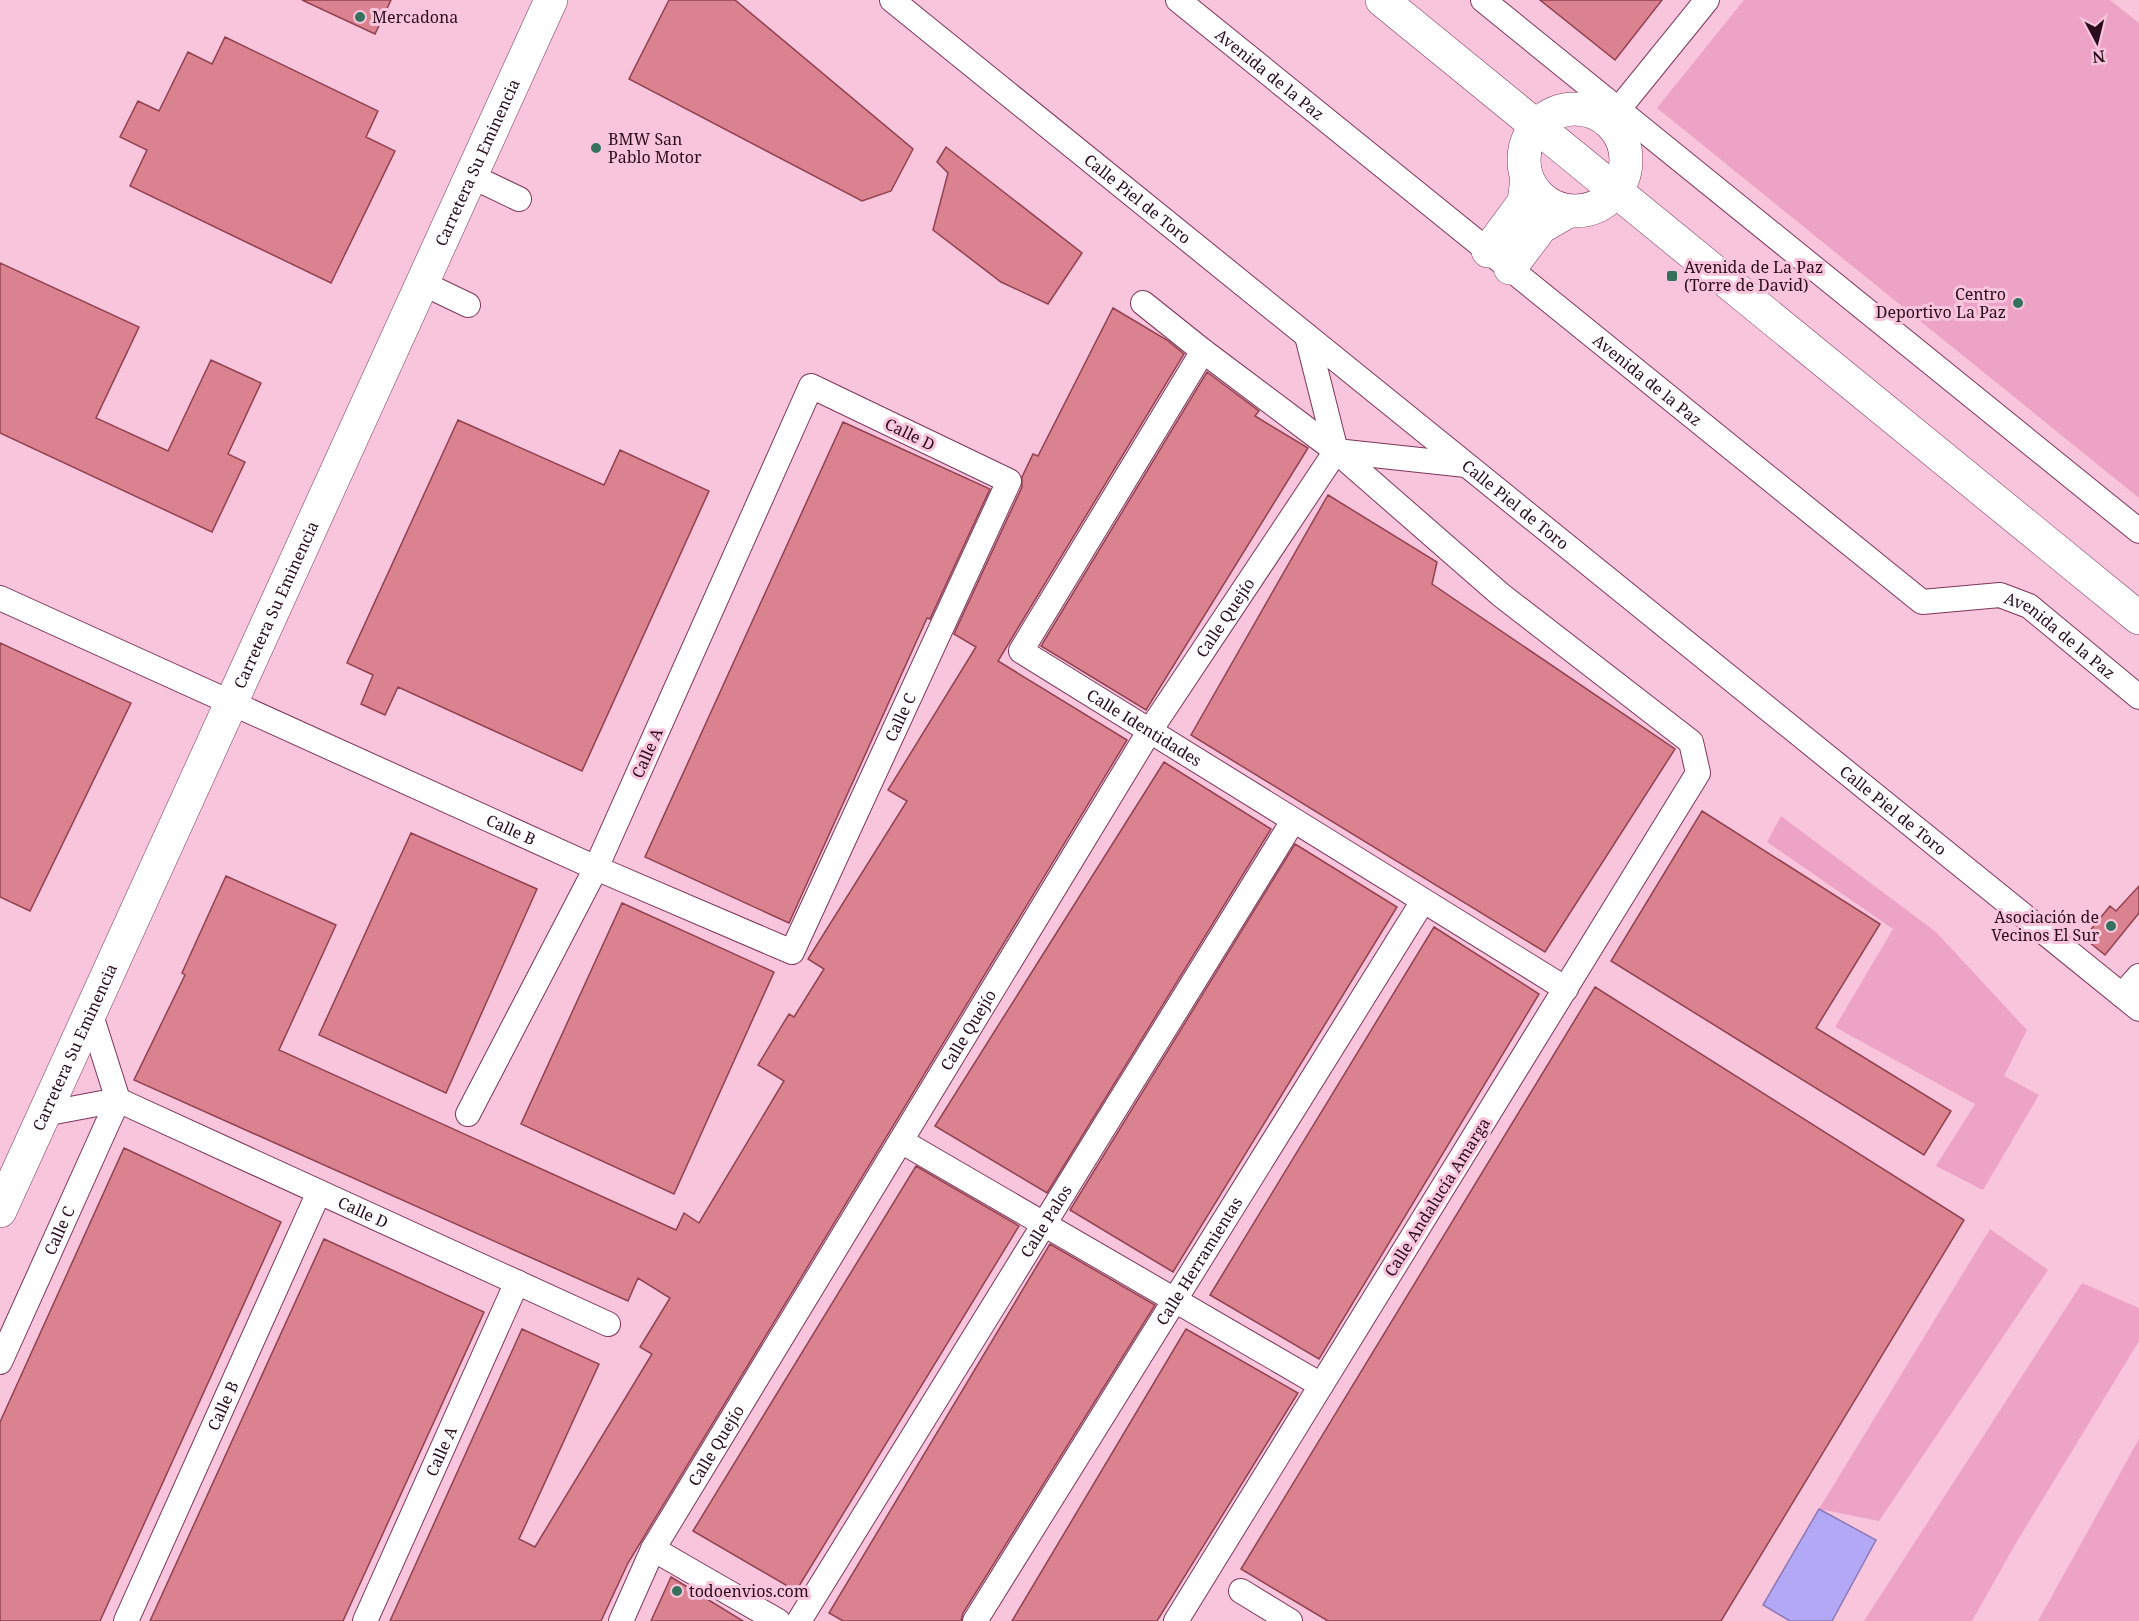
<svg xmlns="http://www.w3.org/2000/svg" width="2139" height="1621" viewBox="0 0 2139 1621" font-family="'Noto Serif',serif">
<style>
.green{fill:#eda3c5}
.water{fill:#b3a8f6;stroke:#8a79b5;stroke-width:1.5}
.building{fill:#db8290;stroke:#924150;stroke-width:1.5}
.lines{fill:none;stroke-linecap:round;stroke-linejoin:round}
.street-casing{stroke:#7e365b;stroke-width:26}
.primary-casing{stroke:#7e365b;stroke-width:34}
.street{stroke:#fff;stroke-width:24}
.primary{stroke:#fff;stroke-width:33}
.poi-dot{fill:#34725e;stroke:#f9c5dc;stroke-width:2}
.labels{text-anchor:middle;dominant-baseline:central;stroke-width:6;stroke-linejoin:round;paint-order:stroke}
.poi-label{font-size:16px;fill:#2a0c1c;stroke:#f9c5dc;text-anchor:start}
.street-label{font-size:16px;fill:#2a0c1c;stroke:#f9c5dc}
</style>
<rect width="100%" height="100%" fill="#f9c5dc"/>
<!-- green -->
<path class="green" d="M1744,0H2110L2139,23V498L1657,108Z
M1781,816L1936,932L2027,1030L2004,1076L2039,1095L1983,1190L1936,1166L1975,1104L1835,1027L1893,929L1767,842Z
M1990,1229L2048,1270L1879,1521L1819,1509Z
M2082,1283L2139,1308V1341L2016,1543L1972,1621H1864Z
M2139,1439V1621H2038Z"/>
<!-- water -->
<path class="water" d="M1819,1509L1876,1540L1832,1621H1790L1763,1605Z"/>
<!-- building -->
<path class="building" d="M302,0H391L375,34Z
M669,0H735L913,149L891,191L862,201L629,79Z
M1540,0H1662L1615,60Z
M225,37L378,111L366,137L395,151L331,283L130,186L147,150L120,137L138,101L159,111L188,52L212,64Z
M946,147L1082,253L1048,304L1001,282L933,230L948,173L937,162Z
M0,263L139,327L96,418L168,451L211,360L261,383L228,454L245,462L212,532L0,433Z
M1113,308L1167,340L1184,354L998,661L1127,740L628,1563L601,1621H390L522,1329L599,1364L519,1539L535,1547L652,1354L640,1347L670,1298L638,1278L628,1301L134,1080L185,975L182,973L226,876L336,925L279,1050L676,1230L684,1213L699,1223L784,1081L758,1065L789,1014L794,1017L824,969L808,959L907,801L888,790L976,647L954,634L1022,487V477L1033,454L1038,456Z
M1207,372L1259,411L1255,416L1308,448L1146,710L1041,646Z
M458,420L604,485L620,450L709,491L582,771L398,687L385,715L361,704L373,675L347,663Z
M843,422L990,489L930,619L927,618L789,923L645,857Z
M1328,495L1437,562L1432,584L1675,749L1545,952L1191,735Z
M0,643L131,703L30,911L0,897Z
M1164,762L1271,829L1047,1193L935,1126Z
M1702,811L1880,924L1816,1028L1951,1111L1924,1155L1611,961Z
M411,833L537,889L446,1093L319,1035Z
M1295,844L1397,907L1173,1272L1070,1210Z
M2139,886V913L2105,955L2084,938L2110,906L2116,911Z
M622,903L774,972L674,1194L521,1124Z
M1434,927L1539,994L1319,1359L1210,1295Z
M1595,987L1964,1220L1721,1621H1328L1241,1569Z
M124,1148L281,1222L100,1621H0V1422Z
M916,1166L1019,1226L796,1591L693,1531Z
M324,1239L484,1312L343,1621H150Z
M1050,1244L1155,1305L963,1613L961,1621H843L829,1613Z
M1186,1329L1298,1393L1157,1621H1012Z
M671,1577L743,1621H651Z"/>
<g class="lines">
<!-- street casing -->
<g class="street-casing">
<g id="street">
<path id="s1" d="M892,0L2139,1009"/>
<path id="s2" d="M1178,0L1922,602L2000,595L2029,606L2139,697"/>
<path d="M1483,0L2139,531"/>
<path d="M1609,121L1707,0"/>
<path d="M471,176L519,199"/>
<path d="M422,283L468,305"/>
<path d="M1143,303L1203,351L1336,451L1501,595L1691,742L1698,773L1176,1621"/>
<path d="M1307,336L1336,451"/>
<path id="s3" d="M1203,351L1021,651L1566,989"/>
<path id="s4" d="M0,598L596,868L792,952L1009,481L811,386L596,868L468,1114"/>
<path d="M2122,995L2139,976"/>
<path d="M90,1012L118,1100"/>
<path id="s5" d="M44,1114L118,1100L608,1324"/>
<path d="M901,1141L1321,1385"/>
<path id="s6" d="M0,1362L118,1100"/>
<path d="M653,1549L778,1621"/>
<path d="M1241,1591L1290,1621"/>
<path id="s7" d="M126,1621L319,1192"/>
<path id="s8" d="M365,1621L517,1282"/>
<path id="s9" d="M621,1621L653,1549L1149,732L1336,451L1466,465"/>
<path id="s10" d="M799,1621L1293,821"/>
<path id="s11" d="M975,1621L1423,901"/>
</g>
</g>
<!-- primary casing -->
<g class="primary-casing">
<g id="primary">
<path d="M1382,0L2139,618"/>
<circle cx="1575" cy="160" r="51"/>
<path d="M1488,251L1524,202L1527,179"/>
<path d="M1510,268L1541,227L1567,212"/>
<path id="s12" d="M0,1211L551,0"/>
</g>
</g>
<!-- street -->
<use href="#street" class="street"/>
<!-- primary -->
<use href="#primary" class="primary"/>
</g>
<!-- markers -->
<g class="poi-dot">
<circle cx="360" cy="17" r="6"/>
<circle cx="596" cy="148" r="6"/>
<rect x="1666" y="270" width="12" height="12" rx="3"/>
<circle cx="2018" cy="303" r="6"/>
<circle cx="2111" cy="926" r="6"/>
<circle cx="677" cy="1591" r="6"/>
</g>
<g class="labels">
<!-- poi labels -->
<g class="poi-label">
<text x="372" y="17">Mercadona</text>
<text x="608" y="139">BMW San<tspan x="608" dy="18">Pablo Motor</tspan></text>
<text x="1684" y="267">Avenida de La Paz<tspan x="1684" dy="18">(Torre de David)</tspan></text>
<text x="2006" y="294" text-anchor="end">Centro<tspan x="2006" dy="18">Deportivo La Paz</tspan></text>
<text x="2099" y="917" text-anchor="end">Asociación de<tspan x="2099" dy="18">Vecinos El Sur</tspan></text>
<text x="689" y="1591">todoenvios.com</text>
</g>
<!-- street labels -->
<g class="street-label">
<text stroke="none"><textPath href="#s2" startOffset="118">Avenida de la Paz</textPath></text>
<text stroke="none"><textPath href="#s12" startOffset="1152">Carretera Su Eminencia</textPath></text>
<text stroke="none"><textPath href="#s1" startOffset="316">Calle Piel de Toro</textPath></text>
<text stroke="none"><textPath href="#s2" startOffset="604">Avenida de la Paz</textPath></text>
<text transform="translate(910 434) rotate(26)">Calle D</text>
<text stroke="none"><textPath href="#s1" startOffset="802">Calle Piel de Toro</textPath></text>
<text stroke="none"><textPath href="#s12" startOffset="666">Carretera Su Eminencia</textPath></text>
<text stroke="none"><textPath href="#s9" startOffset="1172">Calle Quejío</textPath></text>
<text stroke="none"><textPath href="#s2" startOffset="1108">Avenida de la Paz</textPath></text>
<text stroke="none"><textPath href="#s4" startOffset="1126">Calle C</textPath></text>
<text stroke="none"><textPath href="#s3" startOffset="496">Calle Identidades</textPath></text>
<text transform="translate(647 753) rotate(-66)">Calle A</text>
<text stroke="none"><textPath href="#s1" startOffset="1288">Calle Piel de Toro</textPath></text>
<text stroke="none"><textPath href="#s4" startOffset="561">Calle B</textPath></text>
<text stroke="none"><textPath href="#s9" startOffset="686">Calle Quejío</textPath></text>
<text stroke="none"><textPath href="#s12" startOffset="180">Carretera Su Eminencia</textPath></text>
<text transform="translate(1437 1197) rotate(-58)">Calle Andalucía Amarga</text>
<text stroke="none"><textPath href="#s5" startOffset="345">Calle D</textPath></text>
<text stroke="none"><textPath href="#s10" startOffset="470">Calle Palos</textPath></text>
<text stroke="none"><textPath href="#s6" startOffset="144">Calle C</textPath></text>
<text stroke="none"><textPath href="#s11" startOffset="424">Calle Herramientas</textPath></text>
<text stroke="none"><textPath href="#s7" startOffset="236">Calle B</textPath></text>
<text stroke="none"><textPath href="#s9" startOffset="200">Calle Quejío</textPath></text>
<text stroke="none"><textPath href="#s8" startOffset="186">Calle A</textPath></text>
</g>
</g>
<!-- north arrow -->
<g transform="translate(2097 42) rotate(173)" stroke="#f9c5dc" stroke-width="4.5" paint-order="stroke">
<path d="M0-4.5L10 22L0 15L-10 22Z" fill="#2a0c1c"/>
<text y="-9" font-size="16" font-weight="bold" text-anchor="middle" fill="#2a0c1c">N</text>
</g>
</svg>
